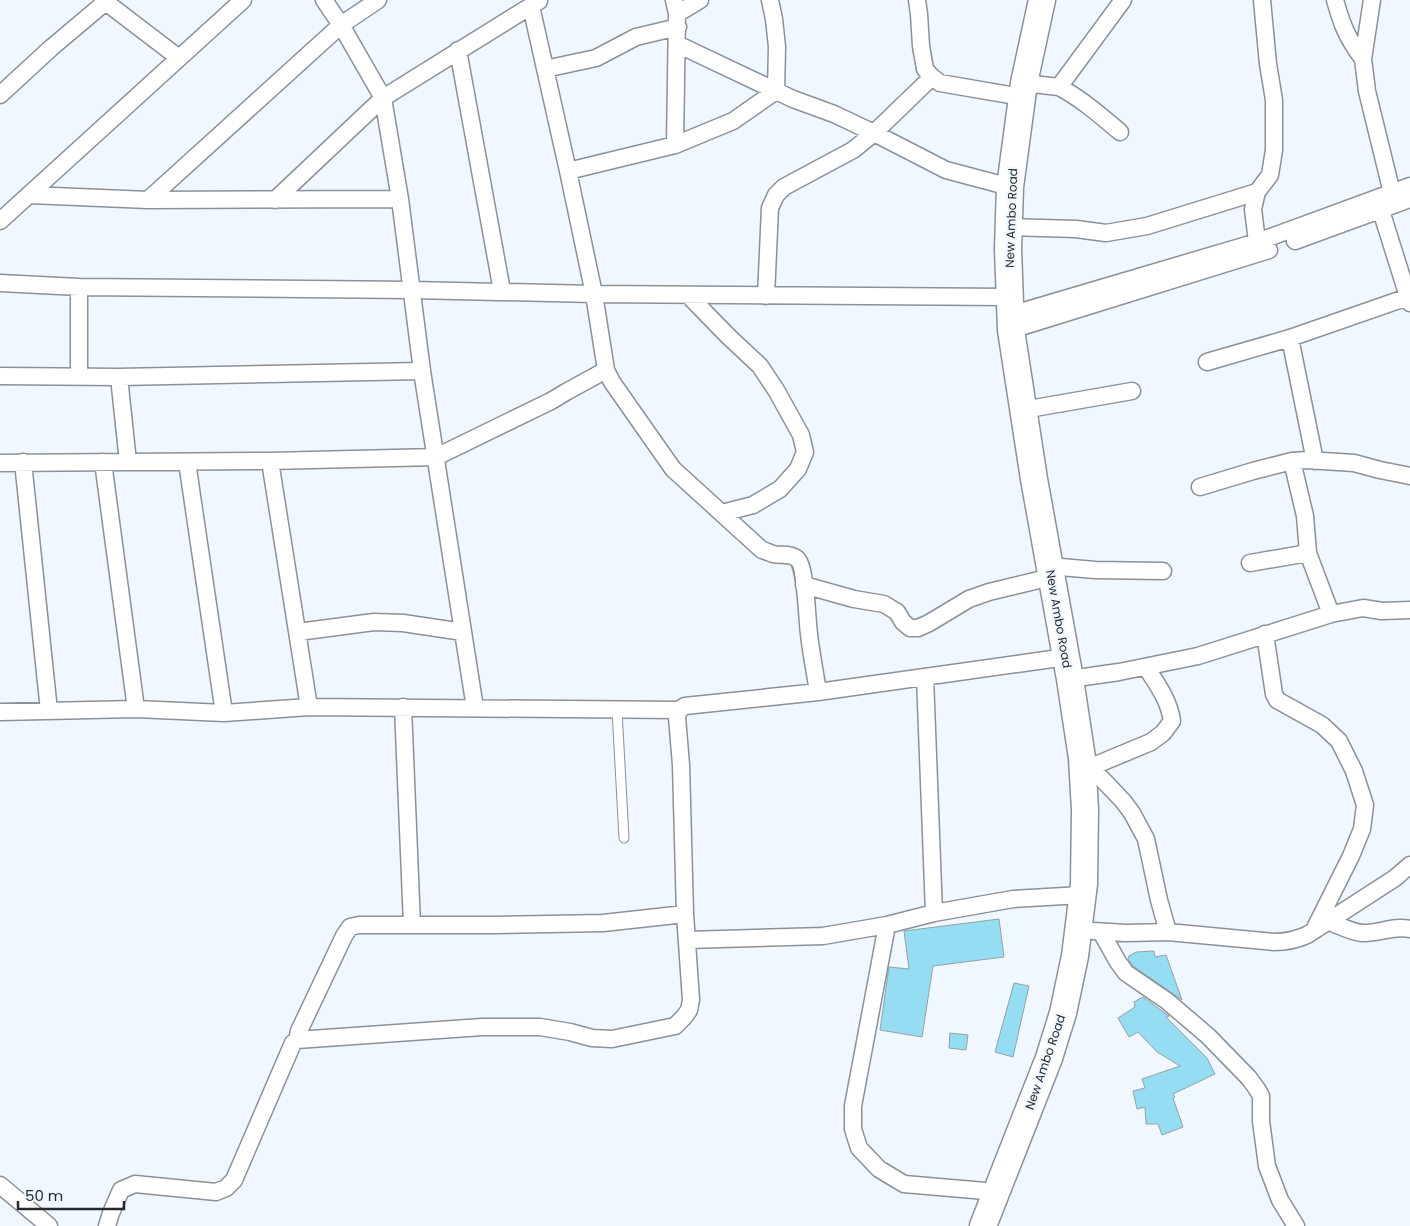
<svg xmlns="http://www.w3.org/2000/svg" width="1410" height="1226" viewBox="0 0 1410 1226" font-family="Poppins,sans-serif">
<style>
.building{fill:#94ddf3;stroke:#97a1a4}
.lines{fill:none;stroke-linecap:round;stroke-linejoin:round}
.lane-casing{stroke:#8a9198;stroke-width:11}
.street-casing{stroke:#8a9198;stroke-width:19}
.primary-casing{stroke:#8a9198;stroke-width:29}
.lane{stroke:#fff;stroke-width:9}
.street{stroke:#fff;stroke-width:16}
.primary{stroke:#fff;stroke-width:26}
.labels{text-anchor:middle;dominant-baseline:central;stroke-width:4.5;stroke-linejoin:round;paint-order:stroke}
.street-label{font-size:12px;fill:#272a2d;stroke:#f0f7ff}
</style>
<rect width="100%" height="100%" fill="#f0f7ff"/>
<!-- building -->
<path class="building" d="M999,919L1004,957L933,966L922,1037L880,1030L889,967L909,969L904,931Z
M1154,951L1155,957L1166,955L1182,1000L1133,966L1128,959L1129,956L1136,952Z
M1014,983L1029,986L1013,1057L995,1052Z
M1143,997L1169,1016L1166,1017L1207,1058L1215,1074L1173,1094L1175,1097L1173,1098L1183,1127L1162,1135L1158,1124H1146L1145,1107L1137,1109L1133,1091L1145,1088L1142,1079L1180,1066L1157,1052L1138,1032L1129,1037L1118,1018L1135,1007L1134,1002Z
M950,1033L968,1035L966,1050L949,1048Z"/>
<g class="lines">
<!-- lane casing -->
<g class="lane-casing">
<path id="lane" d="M617,710L624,838"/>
</g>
<!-- street casing -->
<g class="street-casing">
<path id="street" d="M103,0L179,58
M324,0L341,25L383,98L400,199L422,371L475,708
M674,0L677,14L700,0
M917,0L919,14L921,46L925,69L932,77L940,83L1022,97
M1335,0C1342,25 1347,38 1363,59
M1372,0L1363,59L1367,91L1392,193
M531,6L568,171L594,294L606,370L612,382L673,469L762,550C766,551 770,553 773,554C781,556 789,553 796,558C806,563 807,621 809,634C811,653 815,672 818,692
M677,44L793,99L834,114L874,133L946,170L1010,187
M458,50L502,291
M545,69L596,58L636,37L678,27
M1024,83L1059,87L1123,0
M1059,87C1082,99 1101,116 1120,132
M0,95L51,48L108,0
M675,145L733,121L776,91L777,47L774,19L770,0
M568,171L675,145L677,14
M30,195L148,200L400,199
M148,200L341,25L378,0
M275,200L383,98L539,1
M1378,201L1410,303
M0,221L243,0
M1009,227L1076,229L1106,233L1147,226L1257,192
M1295,241L1410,199
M1260,251L1257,242L1253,209L1257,192L1270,175L1274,150V100L1268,64L1262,0
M0,283L79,287L412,290L594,294L1010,297
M688,295L728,336L760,366L776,390L801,435L805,452L798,469L780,489L753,505L722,513
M766,296L770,208L776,195L784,187L853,150L874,133L932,77
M1010,315L1257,242L1410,186
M1011,330L1269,250
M1290,338L1315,461
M1207,362L1290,338L1408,297
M0,376L119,377L422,371
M79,377V287
M119,377L128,462
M1023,410L1132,391
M270,461L309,707
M1292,461L1305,516L1308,553L1331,614
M23,462L49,711
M103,462L136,709
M187,462L224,713
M0,463L270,461L436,457L551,401L566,392L606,370
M1200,487L1253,471L1292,461L1307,460L1354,463L1380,470L1410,476
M1250,563L1308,553
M1049,566L1095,570L1163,571
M804,585L854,599L884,604L897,612L903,622L910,628H918L929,623L969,599L989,592L1051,577
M298,632L374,622L403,623L463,632
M1265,634L1274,694L1277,700L1322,725L1339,741L1354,771L1365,805L1362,829L1351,856L1315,928
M925,677L934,913
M1070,679L1119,672L1198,656L1331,614L1363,608L1382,611L1410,610
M403,707L412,925
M0,712L136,709L224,713L309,707L679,710L685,706L818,692L1066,657
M1082,758L1123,801L1132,813L1146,839L1159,900L1168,932
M1091,767L1151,742L1163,733L1172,721C1169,700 1157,684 1146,667
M1327,921C1338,925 1351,932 1362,933C1379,934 1393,925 1410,929
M887,925L853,1106V1129L859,1148L879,1169L904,1184L997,1192
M1093,931L1126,933L1168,932L1274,942C1286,942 1296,940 1307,935L1395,878L1410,865
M1101,932L1118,962L1126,973L1167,1001L1208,1036L1249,1078L1257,1089L1261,1096V1121L1267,1166L1280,1200L1296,1226
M687,940L823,936L887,925L934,913L1013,899L1082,895
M297,1040L482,1027H540L570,1032L592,1038L612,1039L675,1026L684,1017L689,1010L691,1000L685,914L681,765L677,717L679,710
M0,1185L49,1226
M107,1226L111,1213L121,1190L135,1184L216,1192L226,1188L234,1180L293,1043L297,1040L299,1031L344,936L350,927L359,925H494L603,923L685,914"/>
</g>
<!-- primary casing -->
<g class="primary-casing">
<path id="primary" d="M983,1226L1049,1058L1063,1013L1075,956L1084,884L1085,810L1082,758L1070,679L1034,479L1011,330L1008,249L1010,187L1024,83L1042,0"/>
</g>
<!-- lane -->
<use href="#lane" class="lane"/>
<!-- street -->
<use href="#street" class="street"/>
<!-- primary -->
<use href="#primary" class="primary"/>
</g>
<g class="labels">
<!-- street labels -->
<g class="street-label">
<text transform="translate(1011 218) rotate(-88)">New Ambo Road</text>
<text transform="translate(1059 619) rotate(80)">New Ambo Road</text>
<text transform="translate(1045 1062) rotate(-71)">New Ambo Road</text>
</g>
</g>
<!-- scale -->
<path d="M18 1201v8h106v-8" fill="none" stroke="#272a2d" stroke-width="2.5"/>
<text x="25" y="1201" font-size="15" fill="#272a2d" stroke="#f0f7ff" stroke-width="4" paint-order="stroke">50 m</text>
</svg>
